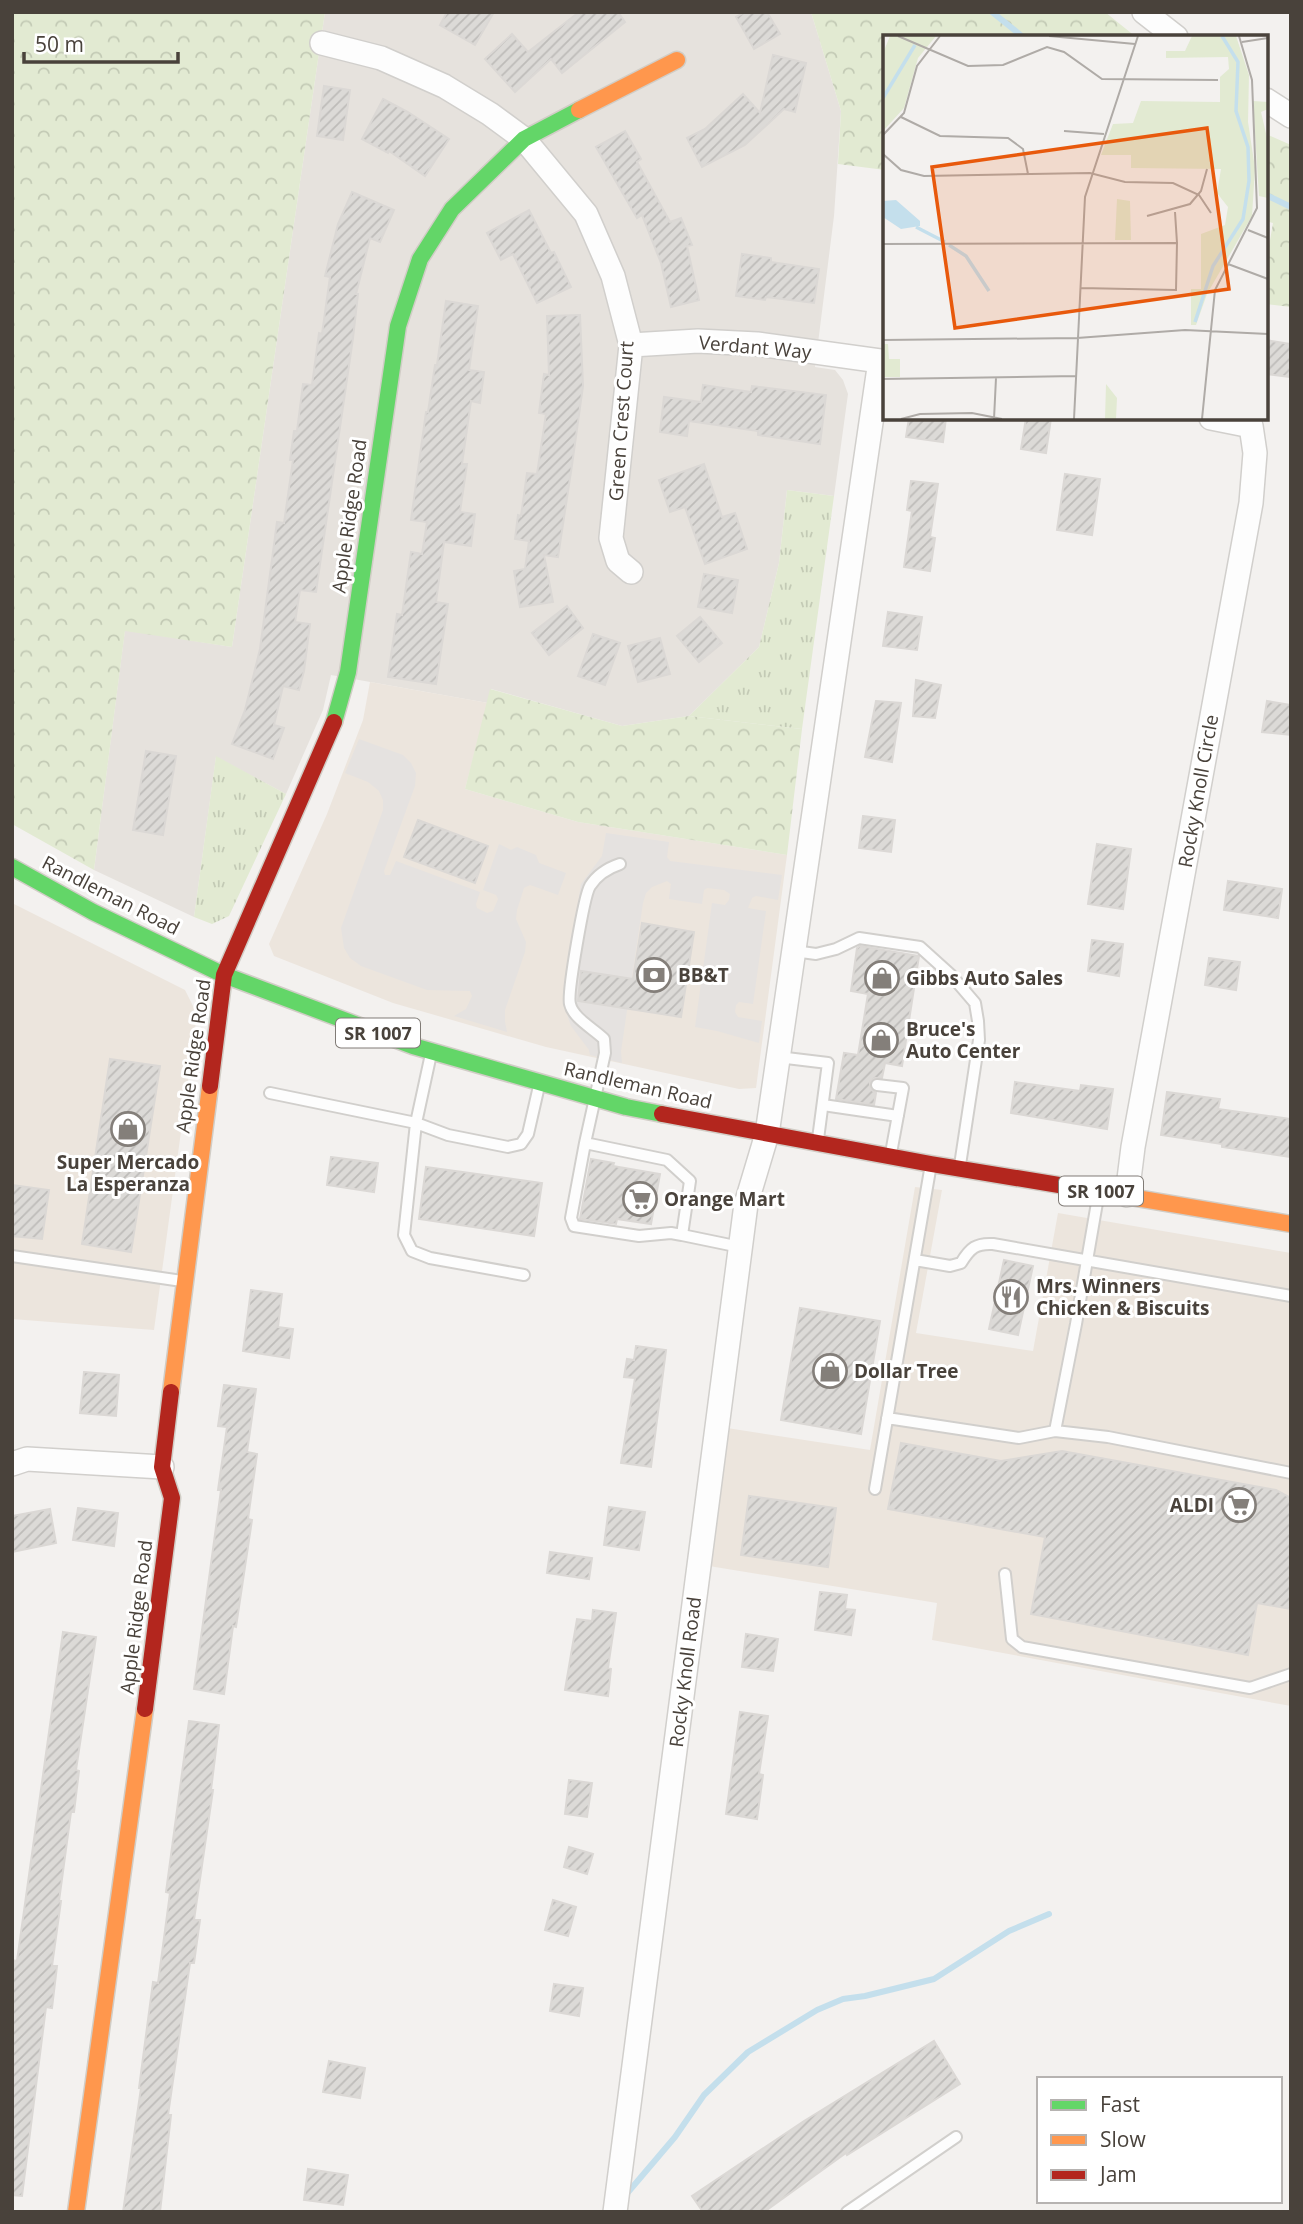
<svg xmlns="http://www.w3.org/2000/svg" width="1303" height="2224" viewBox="0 0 1303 2224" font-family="'Open Sans',sans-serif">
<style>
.residential{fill:#e6e2dd}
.commercial{fill:#ece5dd}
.grass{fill:url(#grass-tufts)}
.forest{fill:url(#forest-crowns)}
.parking{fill:#e5e2e0}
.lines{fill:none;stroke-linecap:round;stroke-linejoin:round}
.stream{stroke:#c4dfec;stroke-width:6}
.building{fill:url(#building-hatch);stroke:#dbd8d5;stroke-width:2}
.lane-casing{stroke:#d1cfcc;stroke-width:14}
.street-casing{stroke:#d1cfcc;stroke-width:26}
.fast-casing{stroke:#d1cdc6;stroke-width:19}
.slow-casing{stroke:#d1cdc6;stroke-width:19}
.jam-casing{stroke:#d1cdc6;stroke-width:19}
.lane{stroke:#fdfdfd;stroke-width:10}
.street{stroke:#fdfdfd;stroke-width:23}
.fast{stroke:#63d668;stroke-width:16}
.slow{stroke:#ff974d;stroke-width:16}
.jam{stroke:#b3261e;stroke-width:16}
.labels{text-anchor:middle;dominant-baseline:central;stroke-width:6;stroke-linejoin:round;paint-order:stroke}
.shield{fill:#fff;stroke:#807b76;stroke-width:2}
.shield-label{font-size:18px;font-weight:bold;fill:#49423b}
.street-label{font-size:19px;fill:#49423b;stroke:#fff}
.poi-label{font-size:19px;font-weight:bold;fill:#49423b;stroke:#fff;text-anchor:start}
.inset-river{fill:none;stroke:#c4dfec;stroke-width:3.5}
.inset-road{fill:none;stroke:#afaba7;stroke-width:2}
.view{fill:#e8590c;fill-opacity:0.15;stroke:#e8590c;stroke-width:3.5}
.inset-edge{fill:none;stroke:#49423b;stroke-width:3.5}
</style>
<defs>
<pattern id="grass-tufts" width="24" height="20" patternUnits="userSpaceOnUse" patternTransform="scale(1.75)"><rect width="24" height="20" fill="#e2ead2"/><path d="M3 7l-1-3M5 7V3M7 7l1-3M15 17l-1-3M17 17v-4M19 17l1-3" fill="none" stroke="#c3cab5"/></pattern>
<pattern id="forest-crowns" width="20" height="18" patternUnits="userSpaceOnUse" patternTransform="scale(1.75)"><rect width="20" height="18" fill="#e2ead2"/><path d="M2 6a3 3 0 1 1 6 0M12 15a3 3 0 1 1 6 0" fill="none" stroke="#c3cab5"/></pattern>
<pattern id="building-hatch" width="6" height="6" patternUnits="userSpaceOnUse" patternTransform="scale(1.75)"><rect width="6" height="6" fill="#dcdad7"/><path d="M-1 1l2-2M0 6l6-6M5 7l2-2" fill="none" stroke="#bebcb9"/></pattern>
</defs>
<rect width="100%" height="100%" fill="#f3f1ef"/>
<!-- residential -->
<path class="residential" d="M325,12H811L841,111L834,216L815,367L835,370L843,380L848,394L834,496L787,490L779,563L759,647L689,716L622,726L491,689L488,703L331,675L323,710L286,794L216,757L194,917L94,870L125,630L232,647Z"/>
<!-- commercial -->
<path class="commercial" d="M370,682L488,703L465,789L578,822L787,855L756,1088L739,1089L546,1047L393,1003L274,956L269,944L327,814L363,720Z
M12,903L185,990L197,1014L154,1330L12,1319Z
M915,1187L942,1190L916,1333L1033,1351L1058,1213L1291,1253V1706L932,1640L937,1603L709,1566L727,1428L870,1450Z"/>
<!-- grass -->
<path class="grass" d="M787,490L834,496L802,729L689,716L759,647L779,563Z
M216,756L286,794L229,916L212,924L194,917Z"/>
<!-- forest -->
<path class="forest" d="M12,12H325L232,647L125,631L94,870L12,824Z
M811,12H1105L1136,37H885V170L838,164L841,111Z
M1266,134L1291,145V307L1266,304V263L1273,223L1266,221Z
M490,689L622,726L689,716L802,729L787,855L578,822L465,789Z"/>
<!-- parking -->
<path class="parking" d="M359,739L403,755L411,763L416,773L415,786L384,871L385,875H390L396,861L480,892L476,904L477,908L487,913L493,911L498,899L496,895L483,890L499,844L511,850L517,847L536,855L539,863L566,873L558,895L530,885L524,888L517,910L516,919L526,942L525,952L505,1010V1022L507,1032L454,1016L466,1009L472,996L470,991L427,990L361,966L350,958L344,948L341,928L383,810V800L379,791L368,782L345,773Z
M606,833L669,842L667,857L670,861L782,875L778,900L756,896L752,898L748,908L766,911L753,1004L739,1002L736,1005L735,1012L738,1017L762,1021L759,1043L717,1031L695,1027L712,903L725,905L729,900L730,894L724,890L707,888L704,890L702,904L669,899L671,884L667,881L652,887L646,893L643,903L621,1051L622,1063L590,1055L589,1050L571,1026L565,1009L564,992L581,884L602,856Z"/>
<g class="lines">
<!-- stream -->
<path class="stream" d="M992,12L1023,37
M1266,195L1291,207
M624,2197L675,2137L704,2095L748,2052L817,2010L843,1999L865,1996L934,1979L1009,1931L1049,1914"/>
</g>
<!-- building -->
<path class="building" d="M447,12H494L475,45L440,25Z
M579,12H618L625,22L562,73L551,59L515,92L485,59L512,34L528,52Z
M745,12H767L780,34L754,49L736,17Z
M773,55L806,63L795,112L784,109L745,145L702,167L687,138L705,129L743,94L760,113Z
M324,86L350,90L343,140L317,136Z
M383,99L408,112L449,139L425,176L389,151L388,153L362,139Z
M625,131L641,159L637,162L670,222L681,218L692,245L687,246L699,300L671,307L661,263L642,215L637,218L596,147Z
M352,192L394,210L380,242L370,238L356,294H358L353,338L316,592L300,590L295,622L310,624L304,671L299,690L283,686L274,725L284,728L273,759L232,744L245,710L260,649L277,522L284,523L293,460H290L294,431H297L303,384L312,385L319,333L322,334L330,277L325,276L338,224Z
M529,210L551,253L554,252L571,287L537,303L513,254L501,260L487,233Z
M742,254L771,258V262L819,269L814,303L766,297L765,300L736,296Z
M446,301L478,306L469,370L484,372L480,403L471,401L462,464H467L460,512L475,514L471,546L444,542L436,602L448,604L436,684L388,677L397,614L402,615L411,552L422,554L427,522L411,520L426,412H428L435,365H437Z
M580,315L583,386L572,465L558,557L544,555L553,602L520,607L514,571L525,569L529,541L515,539L518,515L521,516L527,473L537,474L546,414L539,413L544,374L549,375L547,316Z
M1266,340L1291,344V377L1266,374Z
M703,385L751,392L752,386L826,395L820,444L758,435V431L689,421L687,436L660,432L664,397L701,402Z
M909,418H946L943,442L906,437Z
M1026,418H1051L1046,453L1021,449Z
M704,464L722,517L735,513L747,549L705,564L685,507L670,512L659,480Z
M1065,474L1100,479L1092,535L1057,530Z
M911,481L938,484L930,537L935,538L930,571L904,567L912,511L907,510Z
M704,574L738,580L732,613L698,607Z
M567,606L583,628L549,655L532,633Z
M888,612L922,617L917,650L883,646Z
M700,617L722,643L699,662L677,636Z
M593,634L620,643L605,685L578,676Z
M660,638L670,674L638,682L628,646Z
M916,680L941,685L935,718L913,716Z
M876,701L901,703L892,762L865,757Z
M1267,701L1291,705V735L1262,732Z
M146,751L176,756L163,835L133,830Z
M863,816L895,820L891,852L859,848Z
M418,820L488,846L475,883L404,857Z
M1097,844L1131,849L1123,909L1088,904Z
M1228,881L1282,889L1278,918L1224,910Z
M642,923L694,932L681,1017L578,1001L581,971L633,979Z
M1092,940L1123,944L1119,976L1088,971Z
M860,946L919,956L902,1066L885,1063L882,1078H875L870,1081V1089L876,1093L874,1105L836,1099L844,1053L858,1055L868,994L851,991L857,948Z
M1209,958L1240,962L1236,990L1205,985Z
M110,1059L160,1066L131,1252L82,1244Z
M1015,1082L1080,1091L1081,1085L1113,1089L1107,1129L1011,1113Z
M1167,1092L1220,1099L1218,1109L1291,1119V1157L1222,1147V1144L1161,1135Z
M331,1157L378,1163L374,1192L327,1185Z
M591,1159L614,1163L613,1166L660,1174L651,1224L617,1219L616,1224L580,1219Z
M426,1167L542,1183L534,1236L419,1219Z
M12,1185L49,1190L42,1239L12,1236Z
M1004,1260L1033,1266L1018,1335L989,1329Z
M251,1290L282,1294L278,1327L293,1329L289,1358L243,1351Z
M800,1308L880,1321L861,1434L781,1420Z
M636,1346L666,1350L651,1467L621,1463L635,1378L624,1377L627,1359L634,1360Z
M84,1372L119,1375L116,1416L80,1413Z
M224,1385L256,1389L247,1452L257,1454L248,1519L252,1520L236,1627L233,1626L224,1694L194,1689L221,1490H218L227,1427L218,1426Z
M901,1443L1001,1461L1062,1451L1276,1490L1291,1498V1609L1257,1603L1248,1655L1031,1614L1045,1537L888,1509Z
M749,1496L836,1508L828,1567L741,1555Z
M609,1507L645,1512L639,1550L604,1545Z
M78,1508L118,1513L114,1546L73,1540Z
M50,1509L56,1543L12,1552V1516Z
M550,1552L592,1558L589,1579L547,1573Z
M820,1592L847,1595L845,1609L855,1610L851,1635L815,1630Z
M593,1610L616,1613L608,1668L611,1669L608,1696L565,1690L577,1619L592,1621Z
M63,1632L96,1637L76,1770L79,1771L74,1812H71L59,1901H61L52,1966H57L52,2008L46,2007L22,2196L12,2195V1960L17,1961Z
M746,1634L778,1639L773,1671L742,1667Z
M740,1712L768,1716L759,1774L763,1775L757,1819L726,1814Z
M189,1721L219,1725L211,1790H213L194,1920H200L194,1963H190L168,2115H171L160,2212H123L141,2088H139L153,1982L158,1983L170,1893L166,1892Z
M569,1780L592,1783L587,1817L565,1814Z
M569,1847L593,1854L587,1874L564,1867Z
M553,1900L576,1907L568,1936L545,1930Z
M554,1984L583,1988L579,2016L550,2011Z
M934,2041L960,2084L847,2155L846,2153L764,2212H703L692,2196L804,2121Z
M329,2061L365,2068L360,2098L323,2092Z
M308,2169L348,2175L343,2205L304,2200Z"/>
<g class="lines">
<!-- lane casing -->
<g class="lane-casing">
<path id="lane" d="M620,864C608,868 597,875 590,886C584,896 567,994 570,1004C573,1018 594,1029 604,1039L605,1053L585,1143L667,1160L690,1181L682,1235L740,1247
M794,951L816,954L836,949L859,938L920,947L951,975L975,1003L978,1021L979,1040L960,1165
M431,1054L416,1123L404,1235L412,1251L430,1258L524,1275
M778,1057L828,1063L818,1139
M877,1085L903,1088L891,1153
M270,1093L416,1123L448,1135L508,1147L521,1144L528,1134L539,1086
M823,1105L898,1116
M585,1143L571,1218L574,1226L639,1236L671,1233L682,1235
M1098,1197L1076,1324L1055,1431L1108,1437L1291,1473
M12,1256L182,1281
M915,1260L950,1266L961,1263C970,1248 976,1243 993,1244L1291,1296
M887,1418L1019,1438L1055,1431
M875,1489L930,1170
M1005,1574L1012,1639L1022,1647L1250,1688L1291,1674
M847,2212L956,2137"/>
</g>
<!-- street casing -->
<g class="street-casing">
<path id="street" d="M1144,12L1176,37
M322,43L381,58L444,86L490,114L524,139L586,214L613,276L631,345L611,538L618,561L631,572
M1266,100L1291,116
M631,345L698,341L757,344L880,361
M1127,1195L1133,1147L1251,503L1255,453L1251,426L1211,418
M12,1464L27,1459L162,1467
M615,2212L746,1204L767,1134L880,361L885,362"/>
</g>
<!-- fast casing -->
<g class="fast-casing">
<path id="fast" d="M334,722L348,672L398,326L420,259L452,209L524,139L579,110
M12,867L93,912L224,975L413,1046L626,1107L662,1114"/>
</g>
<!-- slow casing -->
<g class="slow-casing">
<path id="slow" d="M579,110L677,60
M1065,1186L1291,1224
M171,1392L210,1086
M76,2212L145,1709"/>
</g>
<!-- jam casing -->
<g class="jam-casing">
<path id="jam" d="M210,1086L224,975L334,722
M662,1114L931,1164L1065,1186
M145,1709L172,1498L162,1467L171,1392"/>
</g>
<!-- lane -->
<use href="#lane" class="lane"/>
<!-- street -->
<use href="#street" class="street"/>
<!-- fast -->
<use href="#fast" class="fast"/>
<!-- slow -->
<use href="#slow" class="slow"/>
<!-- jam -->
<use href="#jam" class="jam"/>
</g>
<!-- icons -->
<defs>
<g id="bank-ring" transform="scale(1.75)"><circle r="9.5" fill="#fff" stroke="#847f7a" stroke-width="1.5"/><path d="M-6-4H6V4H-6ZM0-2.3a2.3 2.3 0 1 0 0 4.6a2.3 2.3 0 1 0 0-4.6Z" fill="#847f7a"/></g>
<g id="shop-ring" transform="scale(1.75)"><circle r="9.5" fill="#fff" stroke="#847f7a" stroke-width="1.5"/><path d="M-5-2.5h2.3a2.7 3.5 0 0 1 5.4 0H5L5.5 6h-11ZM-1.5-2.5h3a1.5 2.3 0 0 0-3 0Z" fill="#847f7a"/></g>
<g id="supermarket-ring" transform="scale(1.75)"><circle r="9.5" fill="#fff" stroke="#847f7a" stroke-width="1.5"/><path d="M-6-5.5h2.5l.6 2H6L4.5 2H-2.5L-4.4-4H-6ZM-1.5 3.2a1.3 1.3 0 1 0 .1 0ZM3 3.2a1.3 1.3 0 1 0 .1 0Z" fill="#847f7a"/></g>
<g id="restaurant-ring" transform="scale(1.75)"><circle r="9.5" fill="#fff" stroke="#847f7a" stroke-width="1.5"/><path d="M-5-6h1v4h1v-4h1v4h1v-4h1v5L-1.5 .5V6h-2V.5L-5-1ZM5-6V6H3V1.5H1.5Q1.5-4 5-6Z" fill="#847f7a"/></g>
</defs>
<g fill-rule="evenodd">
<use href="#bank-ring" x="654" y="975"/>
<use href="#shop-ring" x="882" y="978"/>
<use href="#shop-ring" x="881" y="1040"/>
<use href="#shop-ring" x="128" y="1129"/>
<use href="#supermarket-ring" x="640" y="1199"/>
<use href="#restaurant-ring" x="1011" y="1297"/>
<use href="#shop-ring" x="830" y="1371"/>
<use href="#supermarket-ring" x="1239" y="1505"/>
</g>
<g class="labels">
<!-- shield labels -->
<g class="shield">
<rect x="336" y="1018.5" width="84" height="29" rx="5"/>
<rect x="1059" y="1176.5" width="84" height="29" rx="5"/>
</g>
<g class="shield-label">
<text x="378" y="1033">SR 1007</text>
<text x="1101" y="1191">SR 1007</text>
</g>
<!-- street labels -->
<g class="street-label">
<text transform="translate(755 347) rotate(5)">Verdant Way</text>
<text transform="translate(621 421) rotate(-86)">Green Crest Court</text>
<text transform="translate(349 516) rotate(-82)">Apple Ridge Road</text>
<text transform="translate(1198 791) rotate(-80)">Rocky Knoll Circle</text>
<text transform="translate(111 895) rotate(27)">Randleman Road</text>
<text transform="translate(193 1056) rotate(-82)">Apple Ridge Road</text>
<text transform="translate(638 1085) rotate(13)">Randleman Road</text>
<text transform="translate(136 1617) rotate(-83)">Apple Ridge Road</text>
<text transform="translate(685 1672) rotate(-83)">Rocky Knoll Road</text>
</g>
<!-- poi labels -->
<g class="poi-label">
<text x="678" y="975">BB&amp;T</text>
<text x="906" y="978">Gibbs Auto Sales</text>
<text x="906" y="1029">Bruce's<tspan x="906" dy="22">Auto Center</tspan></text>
<text x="128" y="1162" text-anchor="middle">Super Mercado<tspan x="128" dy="22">La Esperanza</tspan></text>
<text x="664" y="1199">Orange Mart</text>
<text x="1036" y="1286">Mrs. Winners<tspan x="1036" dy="22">Chicken &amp; Biscuits</tspan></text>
<text x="854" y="1371">Dollar Tree</text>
<text x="1214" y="1505" text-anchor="end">ALDI</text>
</g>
</g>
<!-- overview -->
<g transform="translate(883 35)">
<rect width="385" height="385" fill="#f3f1ef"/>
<path d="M7,1H53L35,23L21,73L0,96V18ZM0,309H5L6,324H17V342H0Z" fill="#e2ead2"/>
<path d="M309,1H353L366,40L365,87L372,133L369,181L324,259L313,290H308V254H318V199L342,190L345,172L334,158L338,134L248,133V120H218L230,89L250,88L258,66L337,67V42L346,34L345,22L283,23V16H302ZM370,66L385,67V74L378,77L385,107V163L376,161ZM234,164L247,166L248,205H232ZM223,349L234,363L233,384H222Z" fill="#e2ead2"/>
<path d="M13,165L37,186V191L18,194L0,182V166Z" fill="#c4dfec"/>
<path class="inset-river" d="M0,63L32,10M33,192L62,207M66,210L83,221L106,256M312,287L330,231L360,184L366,146L365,112L353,76L355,27L339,1"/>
<path class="inset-road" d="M15,1L85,31L120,30L164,12L181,17L219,44L335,45M166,1L252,9M359,7L385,3M18,82L57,101L125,103L140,114L145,139M181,96L221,99M0,100L21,78L34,31L57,1M0,119L18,135L41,141L207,138L242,147L290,148L316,160L328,178M292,177L294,208M264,181L307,169L318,156L324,134M365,195L385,203M0,209L294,208L293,255L198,253M345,229L385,244M0,305L194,303L302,295L385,299M0,344L193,341M18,384L37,379L89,378L119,384M111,384L113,343M191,384L202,162L255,1M319,384L332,255L374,173L369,45L356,1"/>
<path class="view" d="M324,93L346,254L72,293L49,132Z"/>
<rect width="385" height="385" class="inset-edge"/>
</g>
<!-- border -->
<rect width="1303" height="2224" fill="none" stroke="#49423b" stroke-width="28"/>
<!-- legend -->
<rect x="1037" y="2077" width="245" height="126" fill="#ffffff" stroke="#b6b3b1" stroke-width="2"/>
<rect x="1051" y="2100" width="35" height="10" fill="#63d668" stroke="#b6b3b1" stroke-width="2"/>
<text x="1100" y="2112" font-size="21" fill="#49423b">Fast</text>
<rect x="1051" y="2135" width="35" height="10" fill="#ff974d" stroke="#b6b3b1" stroke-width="2"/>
<text x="1100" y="2147" font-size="21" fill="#49423b">Slow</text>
<rect x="1051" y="2170" width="35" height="10" fill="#b3261e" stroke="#b6b3b1" stroke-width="2"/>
<text x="1100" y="2182" font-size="21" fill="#49423b">Jam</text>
<!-- scale -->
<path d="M24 52v10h154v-10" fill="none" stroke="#49423b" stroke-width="3.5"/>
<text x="35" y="52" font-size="21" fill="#49423b" stroke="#ffffff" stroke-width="5" paint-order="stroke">50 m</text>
</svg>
